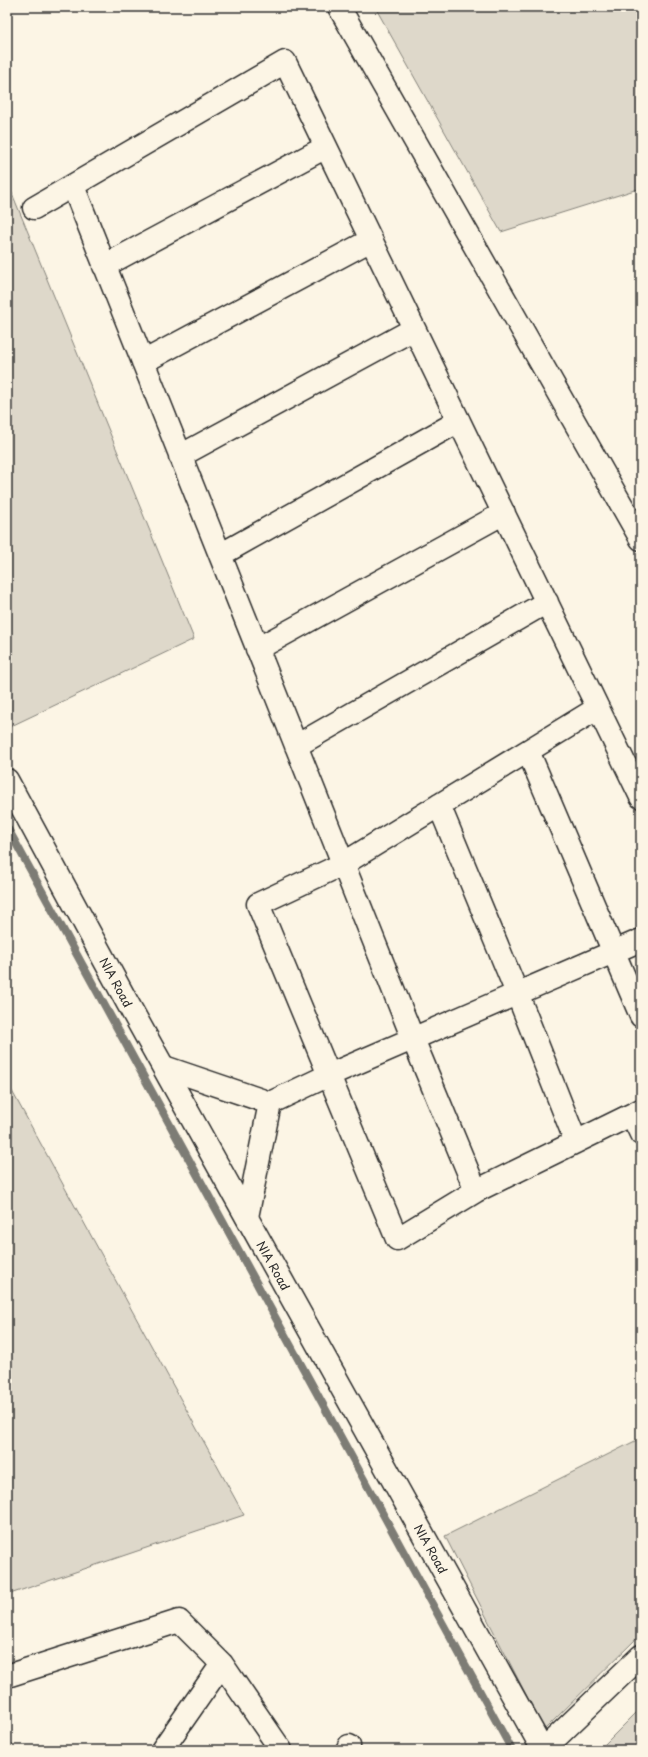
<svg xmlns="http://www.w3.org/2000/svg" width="648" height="1757" viewBox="0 0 648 1757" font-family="'Playpen Sans',sans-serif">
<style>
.green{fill:#ded8ca;stroke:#84827a}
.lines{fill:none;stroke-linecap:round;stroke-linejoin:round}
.stream{stroke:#7d7b74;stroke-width:8}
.street-casing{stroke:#2b2b2b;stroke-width:25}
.secondary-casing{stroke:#2b2b2b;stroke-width:25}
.street{stroke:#fcf5e5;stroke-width:22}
.secondary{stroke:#fcf5e5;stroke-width:22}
.labels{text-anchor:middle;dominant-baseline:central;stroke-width:3;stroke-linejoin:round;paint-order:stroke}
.street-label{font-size:12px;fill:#2b2b2b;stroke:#fcf5e5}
</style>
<rect width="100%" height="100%" fill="#fcf5e5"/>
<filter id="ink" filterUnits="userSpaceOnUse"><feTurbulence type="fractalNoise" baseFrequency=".025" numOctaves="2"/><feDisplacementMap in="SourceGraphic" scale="8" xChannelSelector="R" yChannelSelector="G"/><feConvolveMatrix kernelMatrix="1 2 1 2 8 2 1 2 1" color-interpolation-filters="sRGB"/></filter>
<g filter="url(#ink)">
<!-- green -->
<path class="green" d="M375,7H641V188L501,232Z
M7,181L194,639L7,728Z
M7,1082L244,1515L7,1595Z
M641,1438V1634L544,1730L445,1536Z
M641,1708V1750H599Z"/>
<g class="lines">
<!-- stream -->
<path class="stream" d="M7,827L512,1750"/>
<!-- street casing -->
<g class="street-casing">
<path id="street" d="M339,7L641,539
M73,186L413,1039L476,1191
M34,208L285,62L641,797
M104,266L326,147
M143,362L371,240
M180,456L414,329
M220,555L459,421
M257,649L504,513
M598,708L343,864L258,904L397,1239L476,1191L641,1110
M296,746L547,602
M528,751L641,1016
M439,805L517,993L576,1142
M164,1067L270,1103L247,1217
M270,1103L329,1075L641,940
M632,1115L641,1134
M7,1676L179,1621L222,1664L281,1750
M162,1750L222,1664
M347,1750L349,1746
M543,1750L641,1656"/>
</g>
<!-- secondary casing -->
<g class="secondary-casing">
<g id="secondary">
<path id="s1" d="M7,780L127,1002L543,1750"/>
</g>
</g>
<!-- street -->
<use href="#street" class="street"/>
<!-- secondary -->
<use href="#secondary" class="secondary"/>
</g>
</g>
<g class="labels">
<!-- street labels -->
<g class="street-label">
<text stroke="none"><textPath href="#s1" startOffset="230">NIA Road</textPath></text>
<text stroke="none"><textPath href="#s1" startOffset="554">NIA Road</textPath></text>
<text stroke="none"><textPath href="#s1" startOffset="878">NIA Road</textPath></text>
</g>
</g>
<!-- margin -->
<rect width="648" height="1757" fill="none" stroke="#fcf5e5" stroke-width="24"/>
<rect x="12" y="12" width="624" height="1733" fill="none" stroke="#2b2b2b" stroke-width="1.5" filter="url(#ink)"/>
</svg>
